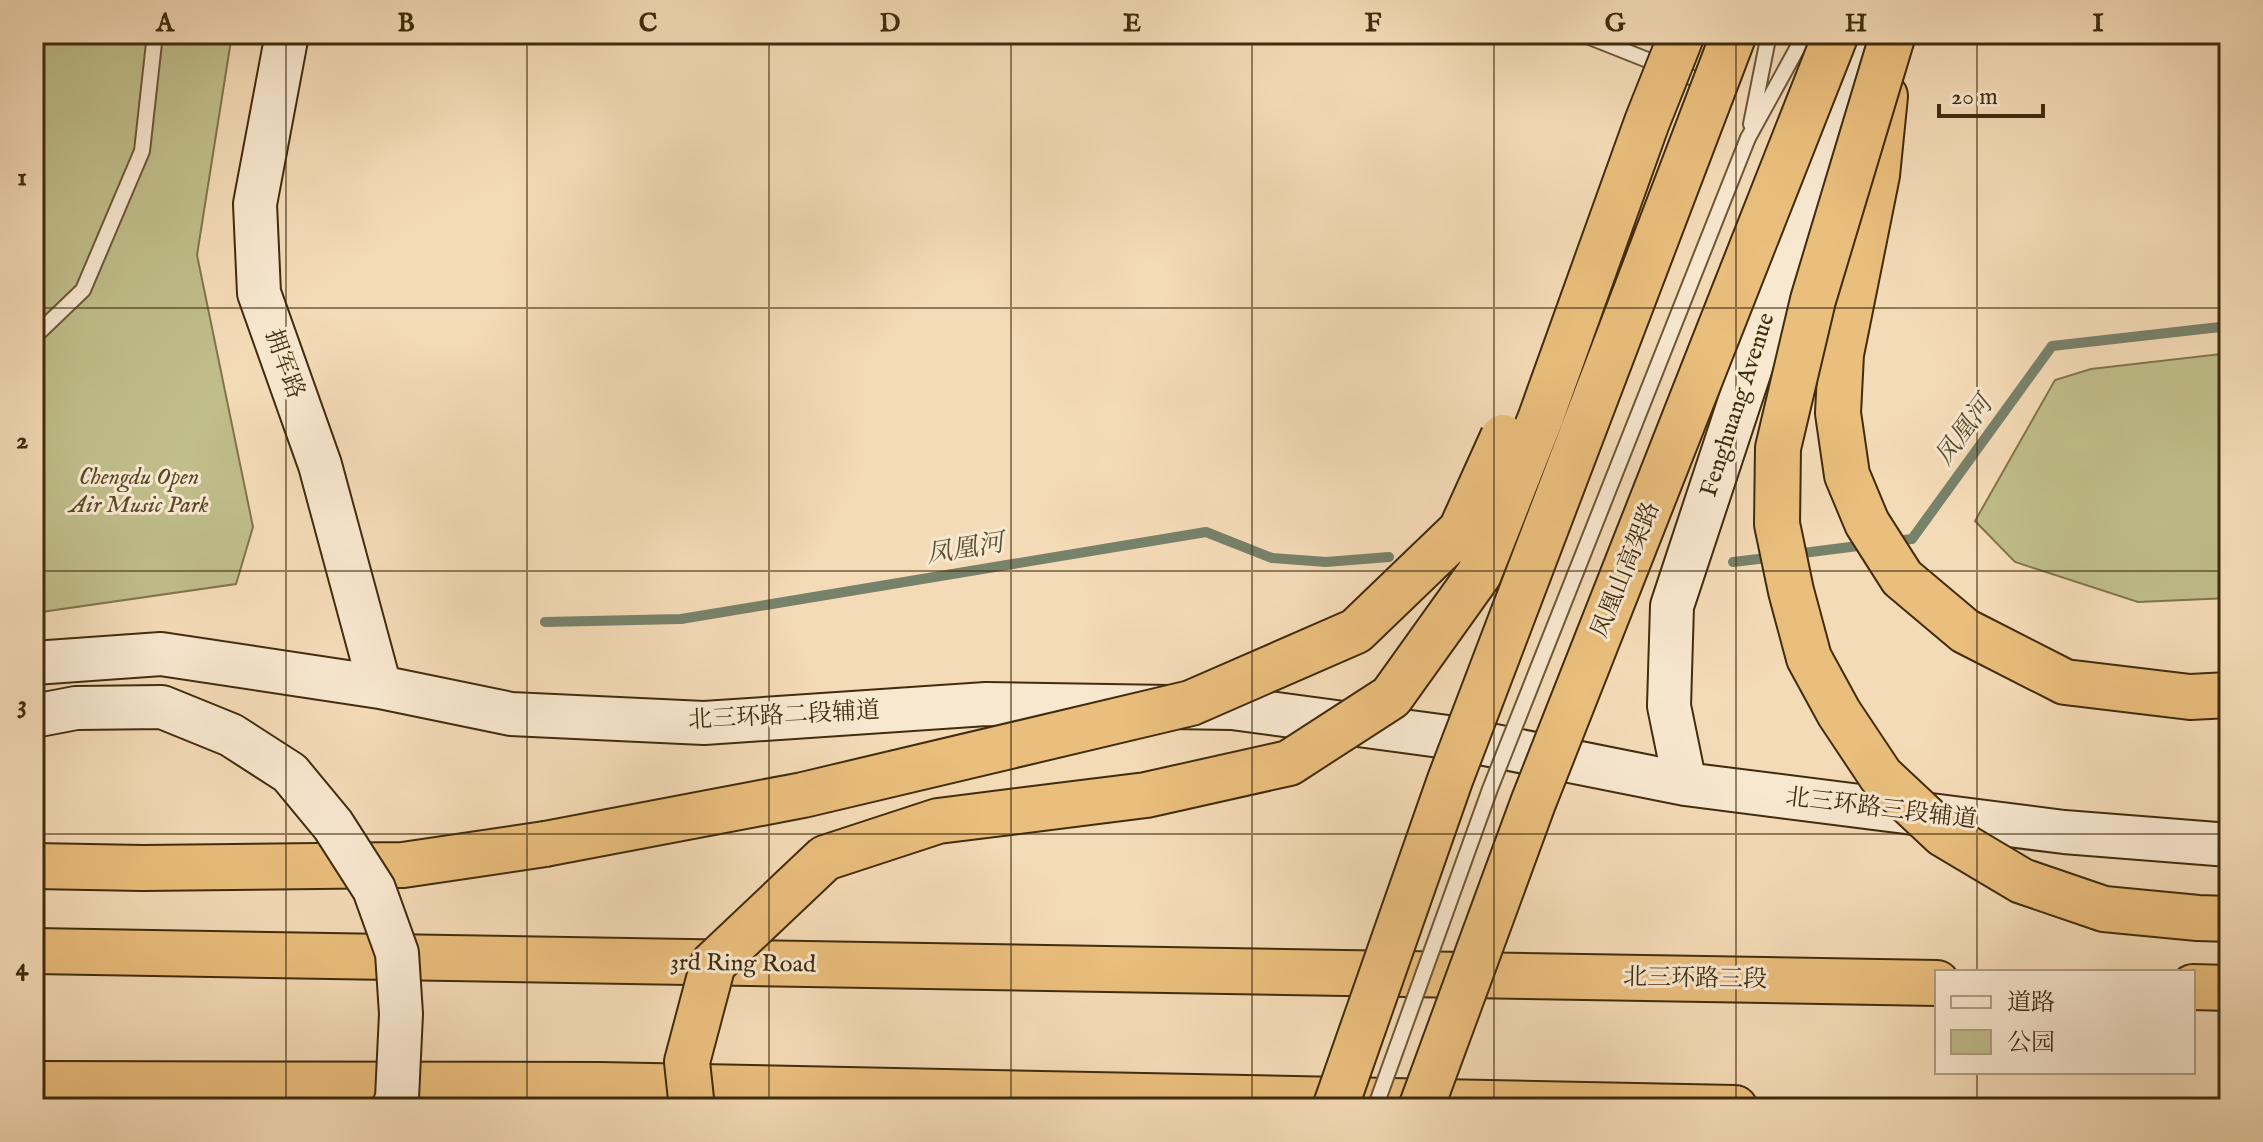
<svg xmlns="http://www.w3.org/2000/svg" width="2263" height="1142" viewBox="0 0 2263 1142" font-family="'IM FELL English','Noto Serif SC',serif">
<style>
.green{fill:#c0be8b;stroke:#80754c;stroke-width:2}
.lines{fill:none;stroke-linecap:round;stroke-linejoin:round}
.stream{stroke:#78826b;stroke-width:10}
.lane-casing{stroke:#6e5838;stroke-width:18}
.secondary-casing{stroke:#412c0d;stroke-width:46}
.highway-casing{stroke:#412c0d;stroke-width:48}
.lane{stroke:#f8e8d0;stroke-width:14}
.secondary{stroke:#f8e8d0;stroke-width:42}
.highway{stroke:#eabe7c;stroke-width:44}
.lane-bridge-casing{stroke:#6e5838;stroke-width:18;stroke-linecap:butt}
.secondary-bridge-casing{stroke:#412c0d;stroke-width:46;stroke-linecap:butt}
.highway-bridge-casing{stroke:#412c0d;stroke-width:48;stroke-linecap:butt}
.lane-bridge{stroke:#f8e8d0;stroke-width:14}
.secondary-bridge{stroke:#f8e8d0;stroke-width:42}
.highway-bridge{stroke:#eabe7c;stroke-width:44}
.grid{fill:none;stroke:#412c0d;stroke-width:2;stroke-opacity:0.55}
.labels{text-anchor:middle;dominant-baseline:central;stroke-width:6;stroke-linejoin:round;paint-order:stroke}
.street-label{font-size:24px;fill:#412c0d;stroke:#f8e8d0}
.park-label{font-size:24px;font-style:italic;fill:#5a4926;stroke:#f8e8d0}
.water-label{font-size:26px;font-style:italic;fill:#585034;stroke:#f8e8d0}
.neatline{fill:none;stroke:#412c0d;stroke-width:3}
.grid-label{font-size:26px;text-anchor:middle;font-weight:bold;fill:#412c0d}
</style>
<rect width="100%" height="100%" fill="#f4dbb7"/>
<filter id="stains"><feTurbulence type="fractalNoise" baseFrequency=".0025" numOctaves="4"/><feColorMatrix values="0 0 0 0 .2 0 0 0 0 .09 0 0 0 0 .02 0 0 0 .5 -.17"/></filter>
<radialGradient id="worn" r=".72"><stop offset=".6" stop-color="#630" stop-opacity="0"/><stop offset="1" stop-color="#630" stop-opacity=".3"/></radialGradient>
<!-- green -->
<path class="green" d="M34,34H232L197,255L253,527L236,584L34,613Z
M2229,353V598L2138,602L2015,562L1975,521L2055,380L2091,369Z"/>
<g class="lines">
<!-- stream -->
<path class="stream" d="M1894,541L1912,539L2052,346L2229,326
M1795,554L1866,545
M1733,562L1775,557
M545,622L681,619L1206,532L1272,558L1326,562L1389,557"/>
<!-- lane casing -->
<g class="lane-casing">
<path id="lane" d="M1582,34L1708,84
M1751,124L1769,34
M1748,138L1805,34
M34,337L83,290L142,151L155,34"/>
</g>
<!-- secondary casing -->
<g class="secondary-casing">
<path id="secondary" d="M287,34L255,204L259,293L320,465L380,687
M34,663L161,654L380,687L511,714L704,723L986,704L1232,708L1455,738L1685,784L2064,832L2229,845
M1685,784L1669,706L1672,606L1861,34"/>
</g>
<!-- highway casing -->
<g class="highway-casing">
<path id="highway" d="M1885,96L1877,175L1841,354L1838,413L1847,475L1867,523L1902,578L1965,631L2065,682L2190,697L2229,695
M34,866L143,868L403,865L545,844
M34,951L1937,983
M2193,987L2229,988
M34,1084L601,1085L1735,1108"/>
</g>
<!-- lane -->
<use href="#lane" class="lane"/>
<!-- secondary -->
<use href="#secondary" class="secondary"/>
<!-- highway -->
<use href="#highway" class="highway"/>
<!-- lane-bridge casing -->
<g class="lane-bridge-casing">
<path id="lane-bridge" d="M1375,1108L1490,789L1748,138"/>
</g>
<!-- secondary-bridge casing -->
<g class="secondary-bridge-casing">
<path id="secondary-bridge" d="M34,716L76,708L162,707L231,735L290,773L333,825L374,889L397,953L401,1014L397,1098L393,1108"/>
</g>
<!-- highway-bridge casing -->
<g class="highway-bridge-casing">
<path id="highway-bridge" d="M1893,34L1813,300L1778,448L1777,524L1791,591L1809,658L1839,713L1881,776L1943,834L2022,881L2104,909L2198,918L2229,919
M545,844L803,795L1191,703L1356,631L1461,530L1503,437
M692,1108L687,1062L713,964L825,858L938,821L1146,795L1289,763L1391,697L1479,574L1541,417L1647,122L1682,34
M1335,1108L1450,780L1734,34
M1421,1108L1533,803L1836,34"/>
</g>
<!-- lane-bridge -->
<use href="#lane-bridge" class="lane-bridge"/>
<!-- secondary-bridge -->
<use href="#secondary-bridge" class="secondary-bridge"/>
<!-- highway-bridge -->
<use href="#highway-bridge" class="highway-bridge"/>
</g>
<!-- grid -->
<path class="grid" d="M286,34V1108M527,34V1108M769,34V1108M1011,34V1108M1252,34V1108M1494,34V1108M1736,34V1108M1977,34V972M34,308H2229M34,571H2229M34,834H2229M1977,1072V1108"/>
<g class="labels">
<!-- street labels -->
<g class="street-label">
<text transform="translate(284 364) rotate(70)">拥军路</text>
<text transform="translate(1738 405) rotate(-72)">Fenghuang Avenue</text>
<text transform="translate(1626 570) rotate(-68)">凤凰山高架路</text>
<text transform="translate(784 716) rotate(-3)">北三环路二段辅道</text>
<text transform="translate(1881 809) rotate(7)">北三环路三段辅道</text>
<text transform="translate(743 964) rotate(1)">3rd Ring Road</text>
<text transform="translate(1695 979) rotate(1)">北三环路三段</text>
</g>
<!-- park labels -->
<g class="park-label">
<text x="139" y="477">Chengdu Open<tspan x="139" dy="28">Air Music Park</tspan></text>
</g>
<!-- water labels -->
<g class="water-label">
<text transform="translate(1964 431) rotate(-54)">凤凰河</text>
<text transform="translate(965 549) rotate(-9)">凤凰河</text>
</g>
</g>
<!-- margin -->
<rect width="2263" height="1142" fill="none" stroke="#f4dbb7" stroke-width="88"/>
<!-- legend -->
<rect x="1935" y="970" width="260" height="104" fill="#f8e8d0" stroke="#af9d82" stroke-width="2"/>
<rect x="1951" y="996" width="40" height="12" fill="#f8e8d0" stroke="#af9d82" stroke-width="2"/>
<text x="2007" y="1010" font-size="24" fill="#412c0d">道路</text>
<rect x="1951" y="1030" width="40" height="24" fill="#c0be8b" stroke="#af9d82" stroke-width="2"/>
<text x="2007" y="1050" font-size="24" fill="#412c0d">公园</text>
<!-- scale -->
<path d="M1939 104v12h104v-12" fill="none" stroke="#412c0d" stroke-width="4"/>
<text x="1951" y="104" font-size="24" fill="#412c0d" stroke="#f8e8d0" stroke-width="6" paint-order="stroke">20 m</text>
<rect x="44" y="44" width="2175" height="1054" class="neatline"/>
<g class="grid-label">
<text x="165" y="31">A</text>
<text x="406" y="31">B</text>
<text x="648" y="31">C</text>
<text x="890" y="31">D</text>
<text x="1132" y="31">E</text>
<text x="1373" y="31">F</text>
<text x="1615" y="31">G</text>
<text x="1856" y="31">H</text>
<text x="2098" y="31">I</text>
<text x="22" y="185">1</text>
<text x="22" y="448">2</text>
<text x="22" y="712">3</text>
<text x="22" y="975">4</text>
</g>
<rect width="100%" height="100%" filter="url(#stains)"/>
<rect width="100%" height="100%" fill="url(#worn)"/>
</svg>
